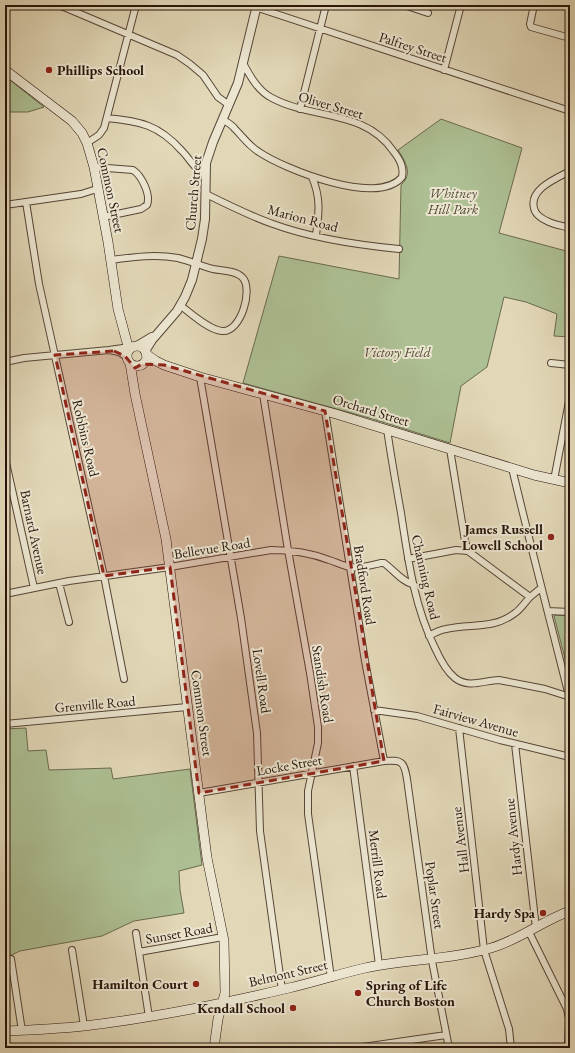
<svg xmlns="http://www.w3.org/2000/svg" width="575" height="1053" viewBox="0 0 575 1053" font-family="'EB Garamond',serif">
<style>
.green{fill:#adc094;stroke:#6a6a4f}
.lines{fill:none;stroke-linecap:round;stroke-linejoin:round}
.minor-casing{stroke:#564536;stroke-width:8}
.tertiary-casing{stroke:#564536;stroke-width:10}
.secondary-casing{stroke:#28140a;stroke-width:10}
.minor{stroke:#ece6d1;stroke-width:6}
.tertiary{stroke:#ece6d1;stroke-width:8}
.secondary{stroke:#ece6d1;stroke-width:9}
.marked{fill:#8f2418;fill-opacity:0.2;stroke:#8f2418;stroke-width:3;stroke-dasharray:8 5;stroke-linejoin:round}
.poi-dot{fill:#8f2418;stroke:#ece6d1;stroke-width:1.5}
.labels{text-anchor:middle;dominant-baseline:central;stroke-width:4;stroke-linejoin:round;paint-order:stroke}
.street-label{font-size:14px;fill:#28140a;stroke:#ece6d1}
.poi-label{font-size:14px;font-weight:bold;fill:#28140a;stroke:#ece6d1;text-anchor:end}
.park-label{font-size:14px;font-style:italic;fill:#504833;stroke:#ece6d1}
</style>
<rect width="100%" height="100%" fill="#e2d8b8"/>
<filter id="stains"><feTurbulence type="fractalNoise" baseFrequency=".005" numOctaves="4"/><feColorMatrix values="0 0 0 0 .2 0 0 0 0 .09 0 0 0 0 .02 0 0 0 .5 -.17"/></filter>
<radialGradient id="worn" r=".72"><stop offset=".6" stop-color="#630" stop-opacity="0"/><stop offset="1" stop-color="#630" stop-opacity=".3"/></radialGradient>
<!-- green -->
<path class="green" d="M5,76L44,107L28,112H5Z
M441,119L522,148L499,233L570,252V337L554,336L557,314L526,302L504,297L487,367L461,386L450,443L369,418L243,383L279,256L399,279L401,185C413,174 406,162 398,150Z
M556,615L570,616V678L554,616Z
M26,728L28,751L46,750L49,770L111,768L113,779L190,769L202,865L179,871L180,890L184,913L134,921L102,936L20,951L5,958V729Z"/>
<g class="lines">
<!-- minor casing -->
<g class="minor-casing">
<path id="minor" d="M59,5L177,55L190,64L203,75L218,97L229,105
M249,5L570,111
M404,5L428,13
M534,5L530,24L531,27L570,38
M444,70L461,5
M300,109L326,5
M107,118C140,121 159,125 182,151C190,159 195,170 205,175
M223,120C227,122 232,125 235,129C243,137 249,146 259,152C284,169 378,207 402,177C404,167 400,160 394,152C365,109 313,120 272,98C258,91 250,76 243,63
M87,143L99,135L104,128L136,5
M94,167L133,170C142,176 151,195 147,205L141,209L103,217
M570,171C557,178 529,189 534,208C535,215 542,219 549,222C556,225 563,226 570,228
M312,177C321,198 319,213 316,235
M206,194C228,205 250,216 273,224C311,238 358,245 399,249
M26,202L39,284L104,576L124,679
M5,205L81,194L97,189
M111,260C133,257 155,254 178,258C190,261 201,266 213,269C222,271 235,270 242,277C254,288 241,333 222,331C209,330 190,313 180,305
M127,357L119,352L109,350L123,348L129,350
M5,362L24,358L109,350
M551,363L570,365
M200,377L241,618L257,733L260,831L282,990
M263,394L288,550L310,673L318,727V743L308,791V814L331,978
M325,411L365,661L384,761
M387,429C391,457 396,485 401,513C408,559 414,606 435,648C440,659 446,671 455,678C469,689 485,680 499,680L545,689L570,697
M450,449L465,541L468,551L530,597L541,588
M5,458L34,588
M512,468C530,544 550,620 569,696
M554,480L570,396
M408,559L456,550L468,551
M59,583L69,622
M5,594L69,581L170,567L271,550C291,550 311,553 329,560C336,562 343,566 350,567C360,569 371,565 381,563H384C395,571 401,581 414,585
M548,611L570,612
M429,636C434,633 440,630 446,629C471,623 493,630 515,613C521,609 525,602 530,597
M374,710L417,716L500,740L570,757
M5,724L187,707
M459,728L484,950L509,1029L511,1048
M515,744L536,928
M353,766L379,965
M199,793L384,761C402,760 404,761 407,779L432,961L449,1048
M529,932L567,1009L569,1019L568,1048
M136,933L149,1017
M72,950L84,1026
M139,952L223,937
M11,959L22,1031
M356,1048L446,1035"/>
</g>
<!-- tertiary casing -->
<g class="tertiary-casing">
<path id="tertiary" d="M137,346L152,337
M145,351L152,340L177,311L185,297L192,280L202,239L205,219L206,163L213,142L238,83L257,5"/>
</g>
<!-- secondary casing -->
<g class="secondary-casing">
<path id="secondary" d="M5,70L72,121L82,133L87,143L94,167L108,242L118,309L129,350
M127 356a10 10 0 1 1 20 0a10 10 0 1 1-20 0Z
M146,354L156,361L164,365L200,377L336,414L534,475L570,483
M130,363L135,394L166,539L207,858L224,941L225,993L218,1019L214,1048
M5,1031C31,1030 57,1029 84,1026C153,1018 221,1004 289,988C315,982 339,974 365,968C406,959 450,960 491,948C519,940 542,921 570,911"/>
</g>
<!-- minor -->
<use href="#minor" class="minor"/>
<!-- tertiary -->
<use href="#tertiary" class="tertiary"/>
<!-- secondary -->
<use href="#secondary" class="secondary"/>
</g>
<!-- marked area -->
<path class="marked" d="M114,351L125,356L135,368L142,364L164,365L325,411L384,761L199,793L170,567L104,576L55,355Z"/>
<!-- markers -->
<g class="poi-dot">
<circle cx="49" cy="70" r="4"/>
<circle cx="551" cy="537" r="4"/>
<circle cx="543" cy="913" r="4"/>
<circle cx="196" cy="984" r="4"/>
<circle cx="358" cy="993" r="4"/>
<circle cx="293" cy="1008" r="4"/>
</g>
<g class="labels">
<!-- street labels -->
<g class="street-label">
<text transform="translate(413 47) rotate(18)">Palfrey Street</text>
<text transform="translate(331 105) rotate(16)">Oliver Street</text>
<text transform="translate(111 190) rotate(78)">Common Street</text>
<text transform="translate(193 193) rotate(-85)">Church Street</text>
<text transform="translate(303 218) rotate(15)">Marion Road</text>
<text transform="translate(371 410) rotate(17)">Orchard Street</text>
<text transform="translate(86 438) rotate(77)">Robbins Road</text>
<text transform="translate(34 532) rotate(78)">Barnard Avenue</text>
<text transform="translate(212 548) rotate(-9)">Bellevue Road</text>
<text transform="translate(426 577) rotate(77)">Channing Road</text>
<text transform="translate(365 585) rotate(81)">Bradford Road</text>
<text transform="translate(262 681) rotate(82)">Lovell Road</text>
<text transform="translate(323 684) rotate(81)">Standish Road</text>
<text transform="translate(95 704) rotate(-5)">Grenville Road</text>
<text transform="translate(202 713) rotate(82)">Common Street</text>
<text transform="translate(476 720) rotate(16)">Fairview Avenue</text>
<text transform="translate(289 765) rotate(-10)">Locke Street</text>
<text transform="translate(513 837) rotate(-96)">Hardy Avenue</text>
<text transform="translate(460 840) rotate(-97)">Hall Avenue</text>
<text transform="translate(378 864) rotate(83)">Merrill Road</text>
<text transform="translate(435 895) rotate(82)">Poplar Street</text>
<text transform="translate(179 933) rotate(-10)">Sunset Road</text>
<text transform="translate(288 973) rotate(-13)">Belmont Street</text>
</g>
<!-- poi labels -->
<g class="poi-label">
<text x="57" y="70" text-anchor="start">Phillips School</text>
<text x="543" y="529">James Russell<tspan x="543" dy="16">Lowell School</tspan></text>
<text x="535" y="913">Hardy Spa</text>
<text x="188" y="984">Hamilton Court</text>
<text x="366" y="985" text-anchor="start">Spring of Life<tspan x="366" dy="16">Church Boston</tspan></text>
<text x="285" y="1008">Kendall School</text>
</g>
<!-- park labels -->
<g class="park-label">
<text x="453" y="193">Whitney<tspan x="453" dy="16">Hill Park</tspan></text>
<text x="397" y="352">Victory Field</text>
</g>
</g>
<!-- margin -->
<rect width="575" height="1053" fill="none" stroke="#e2d8b8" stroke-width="20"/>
<rect x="6" y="6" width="563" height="1041" fill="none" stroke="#28140a" stroke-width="2"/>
<rect x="10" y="10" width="555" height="1033" fill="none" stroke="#28140a"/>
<rect width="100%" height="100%" filter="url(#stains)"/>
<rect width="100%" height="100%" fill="url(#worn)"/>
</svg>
